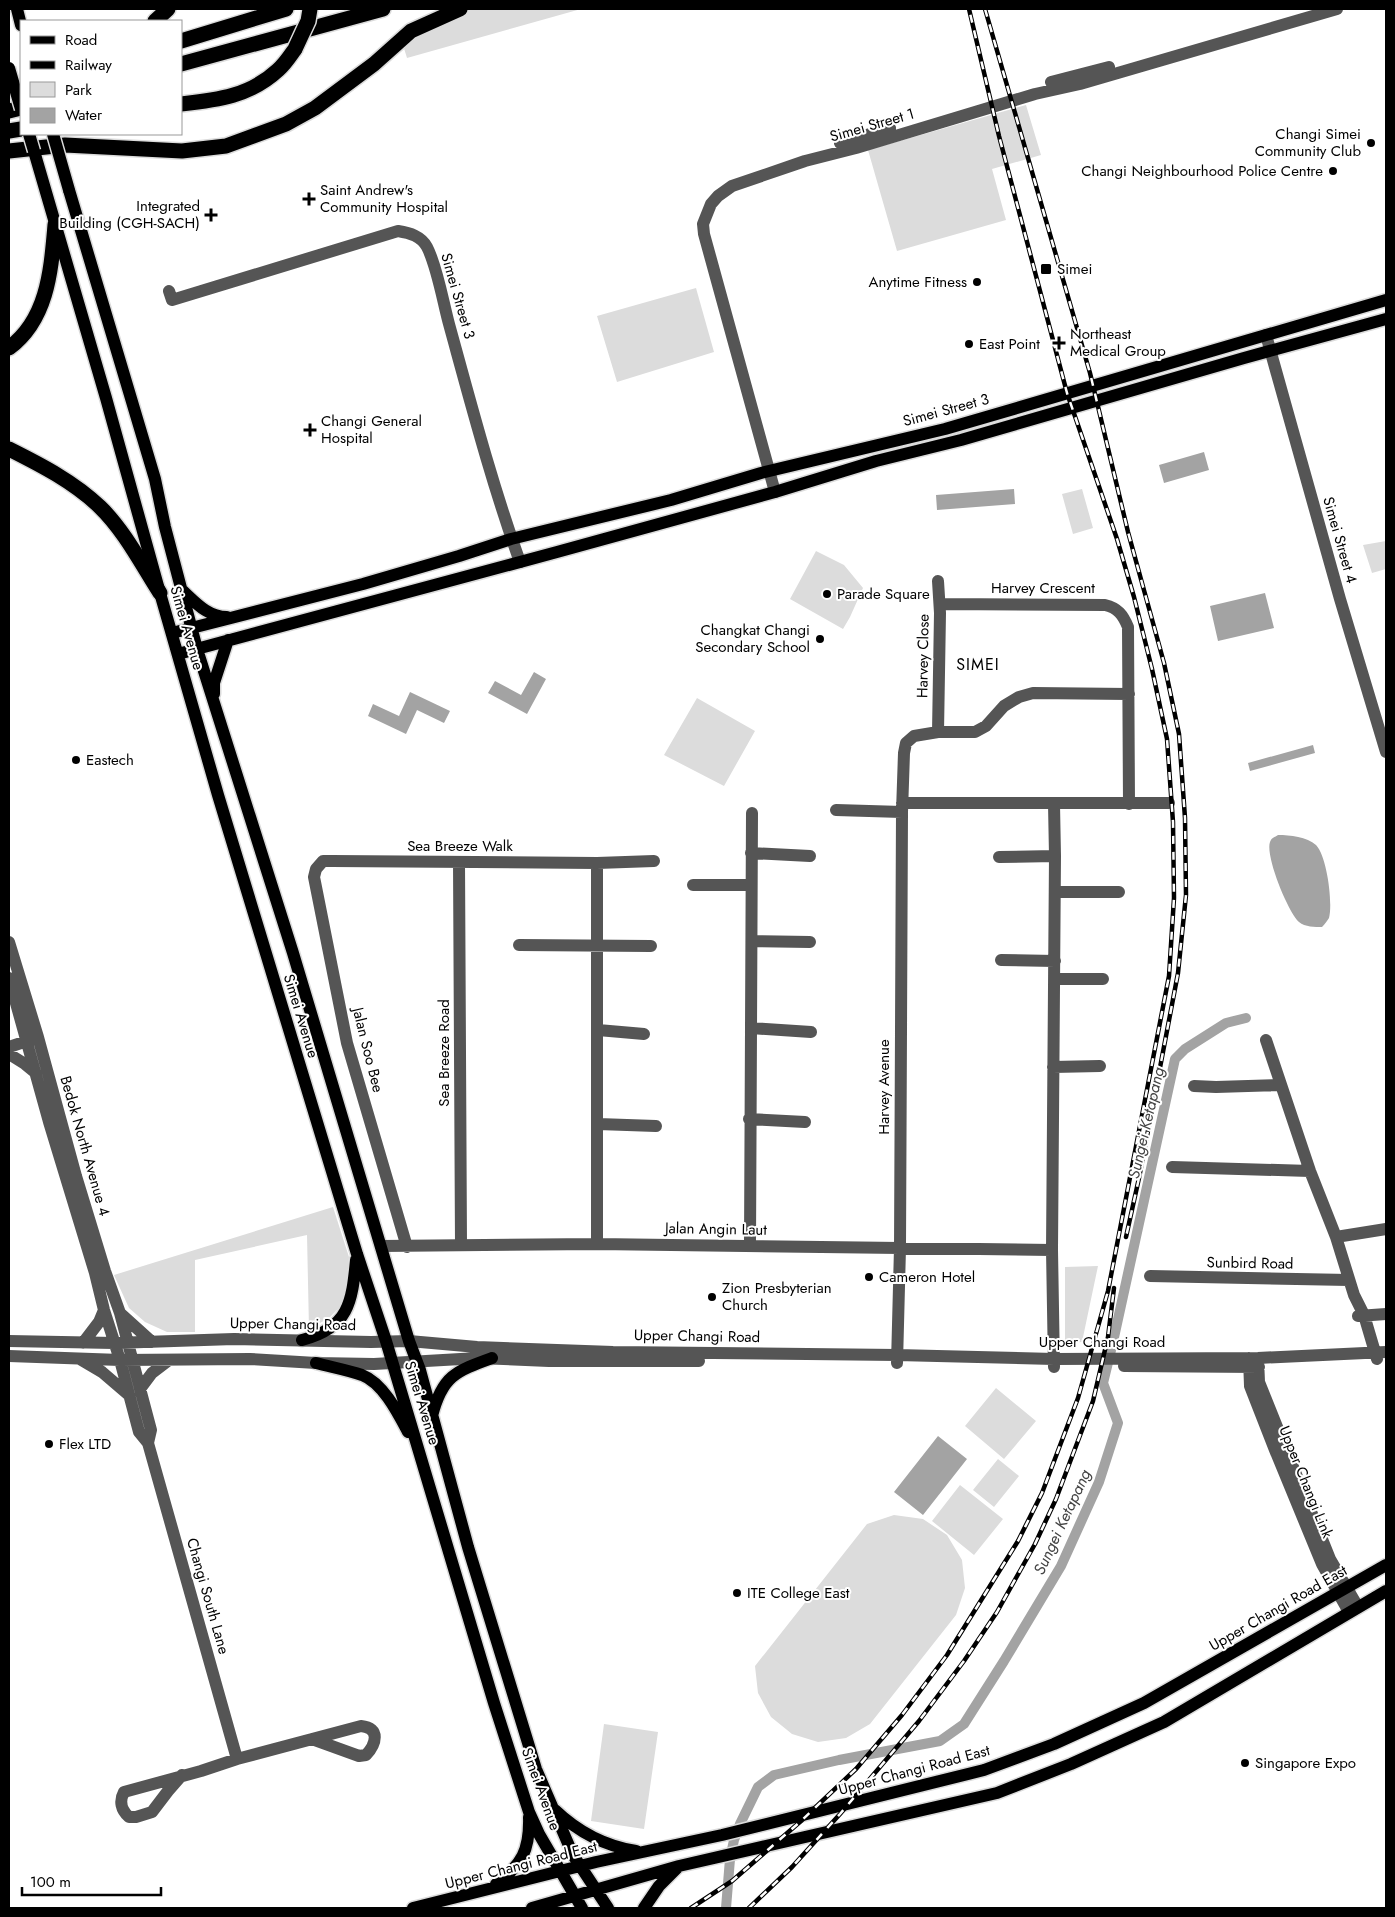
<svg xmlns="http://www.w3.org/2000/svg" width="1395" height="1917" viewBox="0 0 1395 1917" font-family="Jost,sans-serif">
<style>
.green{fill:#dcdcdc}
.water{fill:#a3a3a3}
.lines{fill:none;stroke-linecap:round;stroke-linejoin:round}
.canal{stroke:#a3a3a3;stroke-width:10}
.major-casing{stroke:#dbdbdb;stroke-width:15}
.highway-casing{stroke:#dbdbdb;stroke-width:18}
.minor{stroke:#555;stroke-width:12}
.major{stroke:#000;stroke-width:12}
.highway{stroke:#000;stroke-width:15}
.rail-casing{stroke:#000;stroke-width:4.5}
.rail{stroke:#fff;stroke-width:2.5;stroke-dasharray:8;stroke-linecap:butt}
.major-bridge-casing{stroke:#dbdbdb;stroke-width:15;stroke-linecap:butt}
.highway-bridge-casing{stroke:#dbdbdb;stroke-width:18;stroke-linecap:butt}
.major-bridge{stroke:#000;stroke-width:12}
.highway-bridge{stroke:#000;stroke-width:15}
.poi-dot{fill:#000;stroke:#fff;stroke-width:2}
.labels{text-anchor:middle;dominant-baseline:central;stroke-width:4;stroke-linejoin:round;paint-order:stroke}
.street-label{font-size:15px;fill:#000;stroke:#fff}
.poi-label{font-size:15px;fill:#000;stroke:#fff;text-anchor:start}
.neighbourhood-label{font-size:16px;letter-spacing:1px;fill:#000;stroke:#fff}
.water-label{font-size:16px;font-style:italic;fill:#444;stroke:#fff}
</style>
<rect width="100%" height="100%" fill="#fff"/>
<!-- green -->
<path class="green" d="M462,9H581L407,58L403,45Z
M1026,105L1041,155L992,169L1006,220L897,251L868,150Z
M696,288L714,352L617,382L597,316Z
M1082,489L1093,528L1073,534L1062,494Z
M1386,541V569L1372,573L1363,545Z
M816,551L844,565L863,588L850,617L843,629L790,599Z
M697,698L755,731L724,786L664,755Z
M333,1207L349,1257L346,1291L341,1306L329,1318L309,1329L307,1235L195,1260V1332H167L145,1322L129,1308L114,1275Z
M1098,1266L1082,1342L1065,1343V1267Z
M996,1388L1036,1421L1004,1459L965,1426Z
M998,1459L1019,1476L994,1507L973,1490Z
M960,1485L1003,1519L974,1555L932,1521Z
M894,1515L923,1519L947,1535L962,1560L965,1588L956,1615L870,1724L846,1738L818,1742L792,1734L771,1717L758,1693L755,1666L867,1524Z
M604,1724L658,1732L644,1829L591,1821Z"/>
<!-- water -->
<path class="water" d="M1204,452L1209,470L1164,483L1159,465Z
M1014,489L1015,504L937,510L936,495Z
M1265,593L1274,628L1218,641L1210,606Z
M534,672L546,679L527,714L488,693L495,681L521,695Z
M410,692L450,711L444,723L417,710L406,734L368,716L373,704L399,716Z
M1313,745L1315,753L1250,771L1248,763Z
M1278,835C1290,835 1307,837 1316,845C1327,856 1333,903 1329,918C1327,921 1325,924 1322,927C1315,927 1305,927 1299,922C1288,912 1265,856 1270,842C1271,838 1275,837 1278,835Z
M938,1436L967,1459L923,1515L894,1492Z"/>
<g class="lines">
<!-- canal -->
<path class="canal" d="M726,1908L730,1859L734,1840L740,1824L758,1787L774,1775L839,1760L940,1741L964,1724L1004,1661L1061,1566L1099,1482L1118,1423L1103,1383L1113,1342L1175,1059L1185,1049L1226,1023L1246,1018"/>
<!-- major casing -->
<g class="major-casing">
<path id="major" d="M17,9L21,25
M34,151L106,398L160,593L218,795L357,1254L386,1341L494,1703L529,1812L539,1834L582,1908
M69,190L155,479L165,527L197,649L293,953L409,1341L420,1370L468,1547L536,1769L573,1855L608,1908
M183,591C196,603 208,617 227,617
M172,633L363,584L459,556L511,539L671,500L761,473L945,429L1386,300
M178,654L557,552L775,492L876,461L961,440L1244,358L1386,319
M214,694V683L228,640
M302,1340C349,1328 352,1302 356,1260
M316,1363C331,1367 347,1370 362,1375C383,1383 398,1413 408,1432
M432,1416C442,1376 456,1371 492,1358
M555,1810C578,1832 605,1846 636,1851
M496,1884C522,1865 530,1850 529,1817
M413,1908L596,1862L722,1835L984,1770L1054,1744L1144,1703L1386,1565
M532,1908L679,1866L997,1793L1071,1764L1164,1722L1386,1591
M644,1908L659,1886L677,1868"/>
</g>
<!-- highway casing -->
<g class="highway-casing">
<path id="highway" d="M155,21L168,9
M181,41L286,9
M181,64L383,9
M181,104C218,100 250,96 278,70C285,64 290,56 295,49
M9,111L21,108
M9,131L21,129
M9,151L65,145L182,151L226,146L286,124L315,108L374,64L411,31L460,9
M9,348C48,319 51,270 55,225
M9,449C41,465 74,482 100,507C124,530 142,565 160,593"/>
</g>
<!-- minor -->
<path class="minor" d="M1051,82L1109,67
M840,143L890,128
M169,291L172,300L398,231C410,233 421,236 427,247C437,266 443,302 449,324C471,404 492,484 520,562
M1266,335L1340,599L1386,752
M775,492L704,234L703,224L711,204L718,196L732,186L805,161L856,148L1035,94L1080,84L1337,9
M940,604L1105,605C1118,608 1123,615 1128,627L1129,804
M938,732L940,613L938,581
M902,803H1169
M1054,804L1055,856L1052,1250L1054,1367
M836,810L902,812
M751,853L810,856
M999,857L1055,856
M459,862L461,1244
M597,863V1244
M693,885H751
M1055,892H1119
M752,941L810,942
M9,942L38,1037L76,1176L105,1271L120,1313L151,1430L148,1443
M519,945L651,946
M1001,960L1055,961
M9,978L49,1122L95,1273L104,1310L120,1360L139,1432L148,1443L157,1475L237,1759
M1054,979H1103
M751,1028L811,1032
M598,1030L644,1034
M1266,1040L1310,1171L1336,1237L1354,1295L1364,1315L1377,1359
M9,1047L33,1039
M9,1054L25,1064L36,1073
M1053,1067L1100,1066
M1194,1086L1216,1087L1281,1085
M749,1119L805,1122
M598,1124L656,1126
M1172,1167L1310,1171
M1336,1237L1386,1229
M750,1245L752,813
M381,1246L597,1244L1052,1250
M407,1247L347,1043L314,877L316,869L323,861H332L597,863L654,861
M1150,1276L1349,1280
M121,1314L152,1342
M1358,1316L1386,1314
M9,1341L114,1343L234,1339L371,1342L409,1341L477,1347L613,1352L897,1355L1054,1359L1258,1358L1386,1352
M83,1343L99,1322L104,1310
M9,1356L120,1360L250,1359L316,1363L374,1364L478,1358L549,1361H699
M1249,1358L1250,1386L1275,1450L1322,1564L1349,1612
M1258,1358L1259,1382L1330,1559L1358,1607
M80,1359L102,1372L130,1396
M897,1363L900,1248L902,812L904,753L906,743L914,736L938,732H975L986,726L1004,706L1019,697L1033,693L1129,694
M1124,1366L1259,1367
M140,1389L152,1373L169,1360
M182,1775L168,1791L152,1812L136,1817H129C121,1810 119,1801 124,1792L201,1771L237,1759L361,1726C381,1728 376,1744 366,1755L359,1756L312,1739"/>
<!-- major -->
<use href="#major" class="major"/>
<!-- highway -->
<use href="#highway" class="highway"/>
<!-- rail casing -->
<g class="rail-casing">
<path id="rail" d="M985,9L1090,373L1128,532L1164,663L1179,734L1185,818L1186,895L1178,973L1139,1178L1126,1237
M691,1908L732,1881L801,1821L856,1769L902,1715L947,1655L1018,1541L1042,1493L1078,1398L1108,1291L1169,976L1174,898L1173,822L1167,739L1152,669L1134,597L1117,539L1067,393L999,136L969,9
M749,1908L792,1867L840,1814L919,1721L964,1661L997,1612L1035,1544L1056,1499L1093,1401L1108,1337L1114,1288"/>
</g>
<!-- rail -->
<use href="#rail" class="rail"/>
<!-- major-bridge casing -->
<g class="major-bridge-casing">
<path id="major-bridge" d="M9,68L21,109
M29,134L34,151
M53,134L69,190"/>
</g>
<!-- highway-bridge casing -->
<g class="highway-bridge-casing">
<path id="highway-bridge" d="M295,49L308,21L310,9"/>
</g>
<!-- major-bridge -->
<use href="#major-bridge" class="major-bridge"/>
<!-- highway-bridge -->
<use href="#highway-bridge" class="highway-bridge"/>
</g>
<!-- markers -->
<g class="poi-dot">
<circle cx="1371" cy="143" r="5"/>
<circle cx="1333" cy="171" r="5"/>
<path d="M306.5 191.5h5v5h5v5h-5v5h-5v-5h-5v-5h5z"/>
<path d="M208.5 207.5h5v5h5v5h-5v5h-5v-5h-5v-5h5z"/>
<rect x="1040" y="263" width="12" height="12" rx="2.5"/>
<circle cx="977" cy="282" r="5"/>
<path d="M1056.5 335.5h5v5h5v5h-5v5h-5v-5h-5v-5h5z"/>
<circle cx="969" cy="344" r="5"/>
<path d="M307.5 422.5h5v5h5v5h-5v5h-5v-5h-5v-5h5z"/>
<circle cx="827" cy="594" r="5"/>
<circle cx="820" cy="639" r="5"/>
<circle cx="76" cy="760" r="5"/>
<circle cx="869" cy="1277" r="5"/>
<circle cx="712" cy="1297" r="5"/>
<circle cx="49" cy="1444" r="5"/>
<circle cx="737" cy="1593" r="5"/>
<circle cx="1245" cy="1763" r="5"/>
</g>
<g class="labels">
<!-- street labels -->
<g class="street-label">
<text transform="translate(872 125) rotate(-16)">Simei Street 1</text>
<text transform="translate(458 296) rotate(74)">Simei Street 3</text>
<text transform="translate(946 410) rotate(-15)">Simei Street 3</text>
<text transform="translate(1340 540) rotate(74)">Simei Street 4</text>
<text x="1043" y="588">Harvey Crescent</text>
<text transform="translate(187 628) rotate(74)">Simei Avenue</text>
<text transform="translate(923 656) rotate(-89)">Harvey Close</text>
<text x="460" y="846">Sea Breeze Walk</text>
<text transform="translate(301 1016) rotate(73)">Simei Avenue</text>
<text transform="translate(368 1050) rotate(76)">Jalan Soo Bee</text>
<text transform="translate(444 1053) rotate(-90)">Sea Breeze Road</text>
<text transform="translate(884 1087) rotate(-90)">Harvey Avenue</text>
<text transform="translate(85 1146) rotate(74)">Bedok North Avenue 4</text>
<text transform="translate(716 1229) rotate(1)">Jalan Angin Laut</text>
<text transform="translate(1250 1263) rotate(1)">Sunbird Road</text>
<text transform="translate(293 1324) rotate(1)">Upper Changi Road</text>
<text transform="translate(697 1336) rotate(1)">Upper Changi Road</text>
<text x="1102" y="1342">Upper Changi Road</text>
<text transform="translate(422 1403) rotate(73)">Simei Avenue</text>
<text transform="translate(1306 1482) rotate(68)">Upper Changi Link</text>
<text transform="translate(208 1596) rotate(74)">Changi South Lane</text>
<text transform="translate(1278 1608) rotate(-30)">Upper Changi Road East</text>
<text transform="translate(914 1770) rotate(-15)">Upper Changi Road East</text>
<text transform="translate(541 1789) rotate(70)">Simei Avenue</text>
<text transform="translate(521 1865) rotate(-14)">Upper Changi Road East</text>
</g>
<!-- poi labels -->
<g class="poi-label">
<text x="1361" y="134" text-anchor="end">Changi Simei<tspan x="1361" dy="17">Community Club</tspan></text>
<text x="1323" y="171" text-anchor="end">Changi Neighbourhood Police Centre</text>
<text x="320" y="190">Saint Andrew's<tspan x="320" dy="17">Community Hospital</tspan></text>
<text x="200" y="206" text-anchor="end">Integrated<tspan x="200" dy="17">Building (CGH-SACH)</tspan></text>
<text x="1057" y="269">Simei</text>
<text x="967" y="282" text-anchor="end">Anytime Fitness</text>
<text x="1070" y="334">Northeast<tspan x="1070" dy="17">Medical Group</tspan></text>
<text x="979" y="344">East Point</text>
<text x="321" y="421">Changi General<tspan x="321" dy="17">Hospital</tspan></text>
<text x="837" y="594">Parade Square</text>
<text x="810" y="630" text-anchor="end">Changkat Changi<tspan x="810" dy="17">Secondary School</tspan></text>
<text x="86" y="760">Eastech</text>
<text x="879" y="1277">Cameron Hotel</text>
<text x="722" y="1288">Zion Presbyterian<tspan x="722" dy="17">Church</tspan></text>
<text x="59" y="1444">Flex LTD</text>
<text x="747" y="1593">ITE College East</text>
<text x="1255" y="1763">Singapore Expo</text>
</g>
<!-- neighbourhood labels -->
<g class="neighbourhood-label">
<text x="978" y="664">SIMEI</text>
</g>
<!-- water labels -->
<g class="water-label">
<text transform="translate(1146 1123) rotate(-77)">Sungei Ketapang</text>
<text transform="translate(1062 1522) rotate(-65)">Sungei Ketapang</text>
</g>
</g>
<!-- border -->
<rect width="1395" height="1917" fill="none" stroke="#000000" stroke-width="20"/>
<!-- legend -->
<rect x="20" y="20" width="162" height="115" fill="#ffffff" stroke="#999999"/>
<rect x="30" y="36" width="25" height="8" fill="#000000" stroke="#999999"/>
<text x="65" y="45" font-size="15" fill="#000000">Road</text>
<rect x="30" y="61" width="25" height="8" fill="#000000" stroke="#999999"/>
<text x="65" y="70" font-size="15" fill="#000000">Railway</text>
<rect x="30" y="82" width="25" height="15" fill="#dcdcdc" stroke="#999999"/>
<text x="65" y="95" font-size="15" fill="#000000">Park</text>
<rect x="30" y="108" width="25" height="15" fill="#a3a3a3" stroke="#999999"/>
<text x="65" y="120" font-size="15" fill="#000000">Water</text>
<!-- scale -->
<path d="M22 1887v8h139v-8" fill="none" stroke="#000000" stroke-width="2.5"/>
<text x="30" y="1887" font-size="15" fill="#000000" stroke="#ffffff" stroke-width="4" paint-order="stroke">100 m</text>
</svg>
